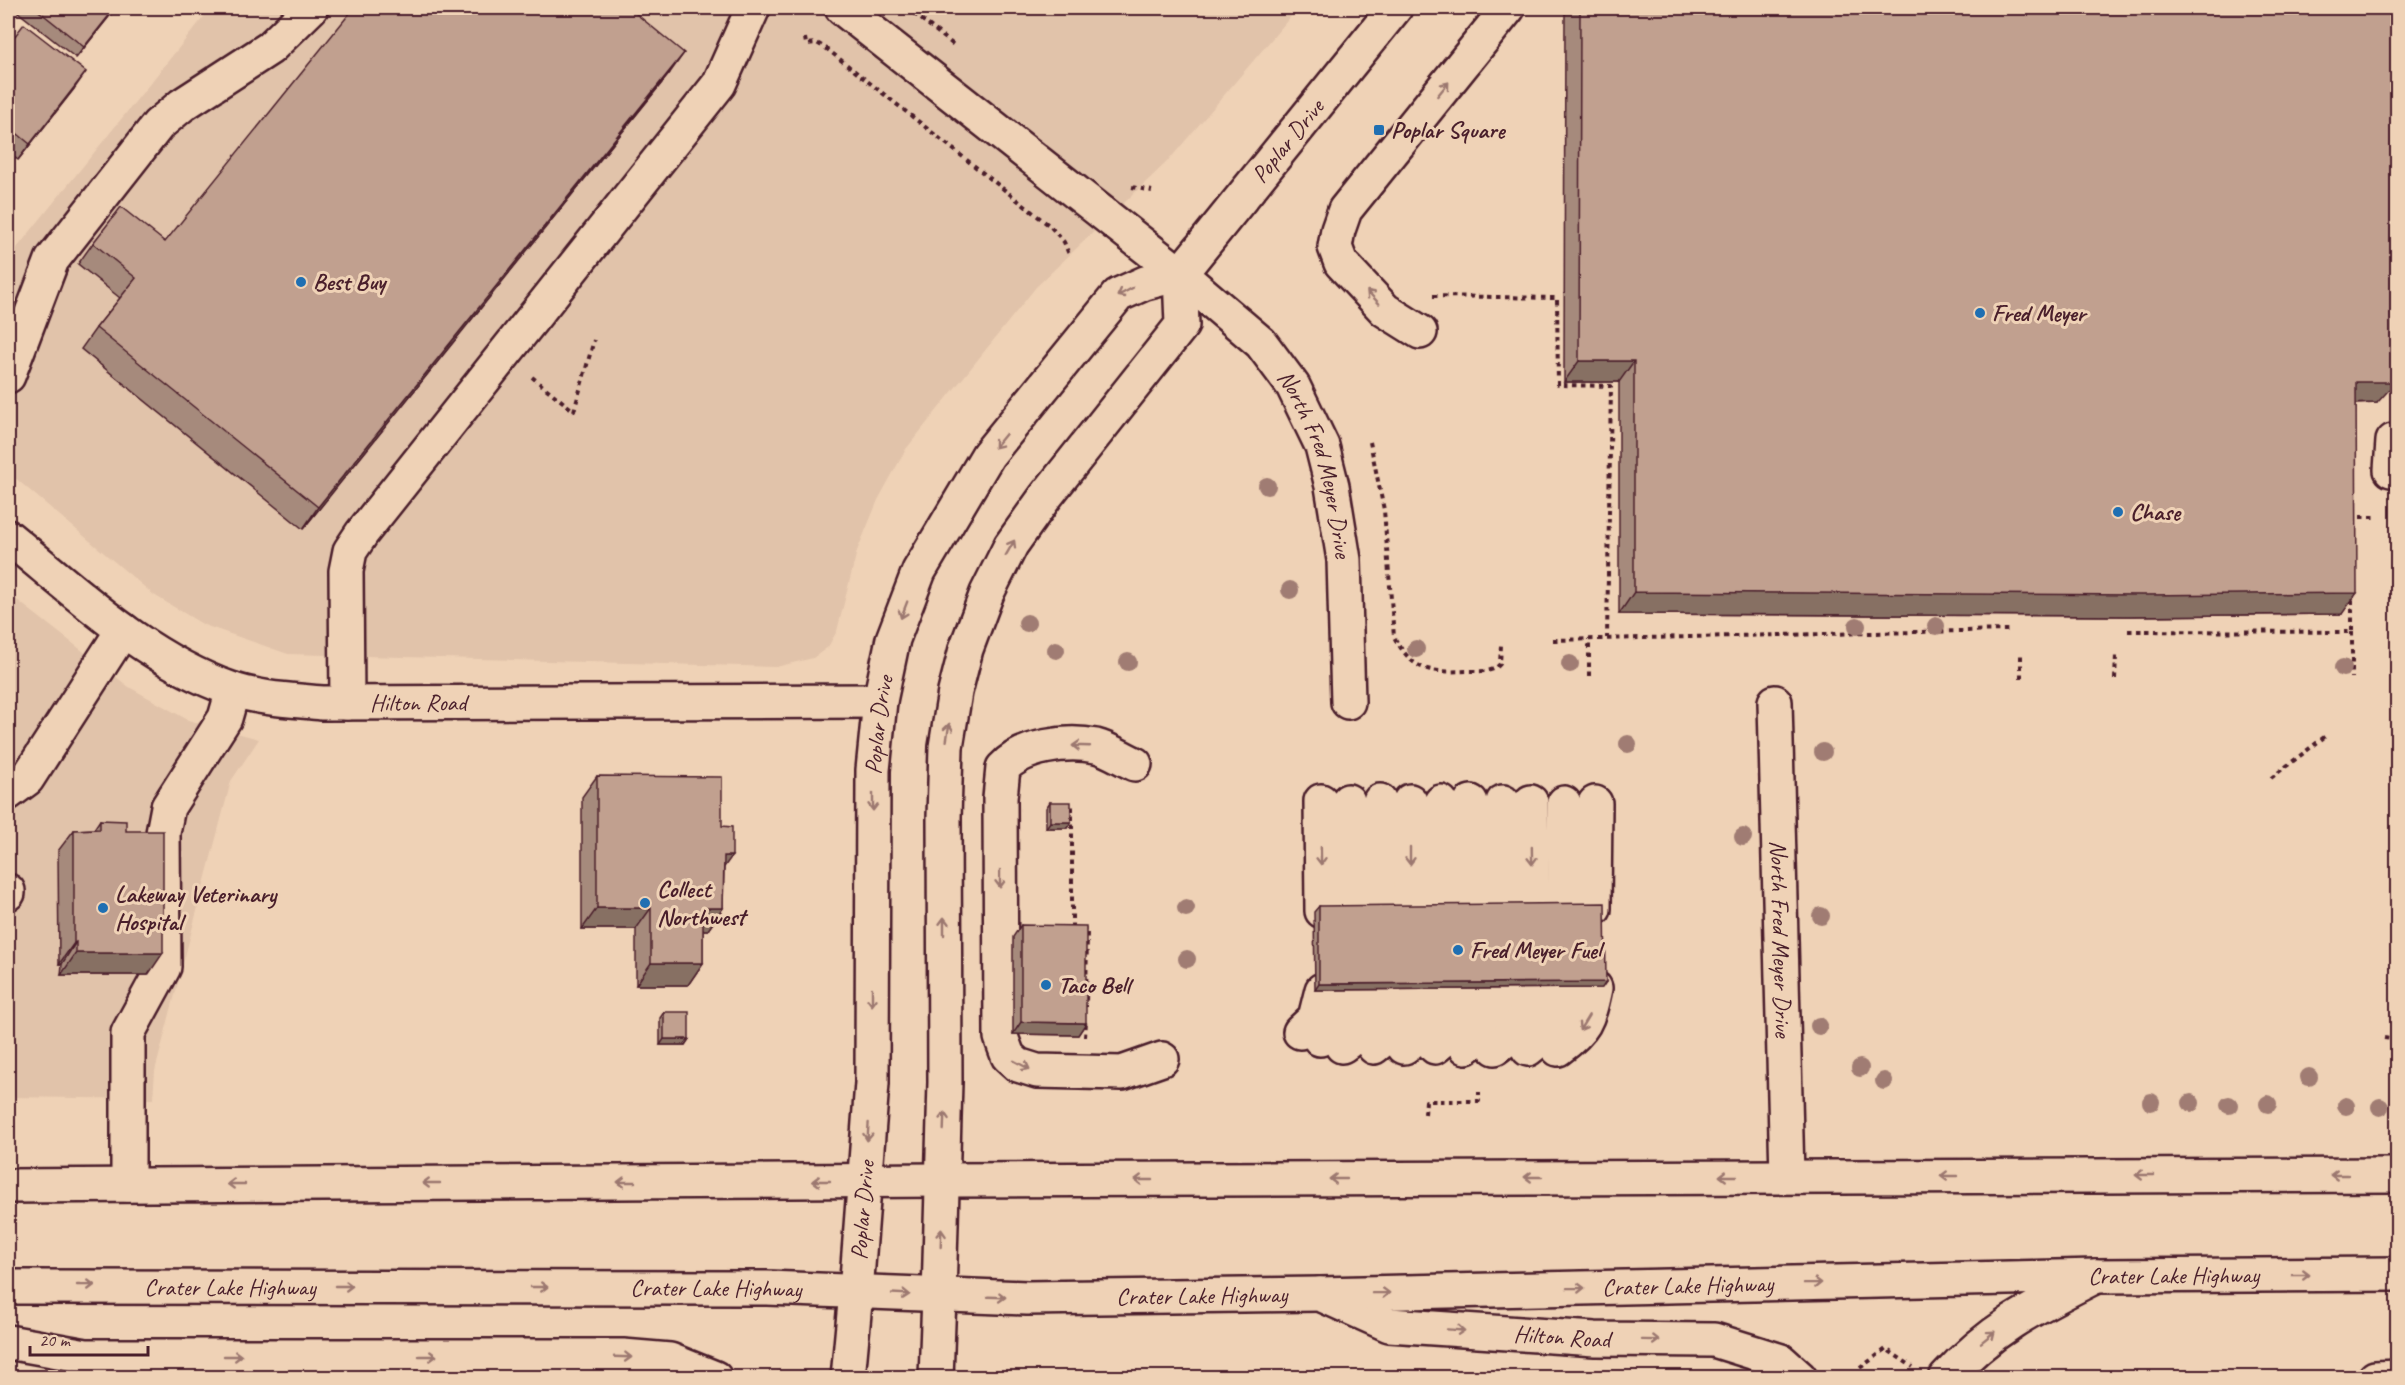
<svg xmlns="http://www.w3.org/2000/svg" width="2405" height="1385" viewBox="0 0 2405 1385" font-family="Caveat,sans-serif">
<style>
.built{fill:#e1c3aa}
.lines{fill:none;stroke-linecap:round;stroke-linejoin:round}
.minor-casing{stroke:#4a1f2b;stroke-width:38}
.major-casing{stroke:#4a1f2b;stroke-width:38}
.highway-casing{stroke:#4a1f2b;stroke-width:38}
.path{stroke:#4a1f2b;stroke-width:4;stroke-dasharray:4.5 4.5;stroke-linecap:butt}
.minor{stroke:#efd2b6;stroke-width:33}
.major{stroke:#efd2b6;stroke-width:33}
.highway{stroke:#efd2b6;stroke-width:33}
.tree{fill:#a07c73}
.wall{fill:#a68a7b;stroke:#4a1f2b;stroke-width:1.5}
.shaded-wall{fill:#877064;stroke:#4a1f2b;stroke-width:1.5}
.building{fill:#c1a08f;stroke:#4a1f2b;stroke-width:1.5}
.oneway{stroke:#9c7870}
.poi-dot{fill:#1f6fb2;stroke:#efd2b6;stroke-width:2}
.labels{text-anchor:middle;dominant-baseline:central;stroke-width:6;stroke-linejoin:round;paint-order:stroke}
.poi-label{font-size:24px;font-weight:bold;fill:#4a1f2b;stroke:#efd2b6;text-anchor:start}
.street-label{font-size:24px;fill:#4a1f2b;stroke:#efd2b6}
</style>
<rect width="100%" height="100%" fill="#efd2b6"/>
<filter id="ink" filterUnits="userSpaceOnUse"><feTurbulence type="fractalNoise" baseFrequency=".0167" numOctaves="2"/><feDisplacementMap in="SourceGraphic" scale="12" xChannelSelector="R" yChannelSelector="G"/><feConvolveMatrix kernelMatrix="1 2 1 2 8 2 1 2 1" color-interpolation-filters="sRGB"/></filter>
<g filter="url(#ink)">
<!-- built -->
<path class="built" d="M211,8H1298L1169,160L1036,287L906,449L878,500L857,551L837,631L828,647L813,658L776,667L288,654L204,625L154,595L8,472V259Z
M8,593L129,687L188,720L259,739L231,781L155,1071L153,1099L8,1097Z"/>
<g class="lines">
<!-- minor casing -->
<g class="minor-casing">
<g id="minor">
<path id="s1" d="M842,8L1180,274L1261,343L1293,386L1322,446L1332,486L1344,560L1348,702"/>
<path d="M1420,332L1385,310L1341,263L1335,247L1338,230L1345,210L1508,8"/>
<path d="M8,376L52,260L158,125L182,105L270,48L311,8"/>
<path d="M2391,470L2393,441"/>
<path id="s2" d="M8,537C77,593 145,659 231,689C260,699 292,700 322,703L880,701"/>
<path id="s3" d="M1775,702L1787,1176"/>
<path d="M347,703L346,571L350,551L362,533L719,84L753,8"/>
<path d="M1135,764C1123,759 1109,749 1096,746C1067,740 1023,746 1003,768L1000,798L1001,1037L1008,1056L1018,1065L1037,1071L1122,1073L1162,1059"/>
<path d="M8,793L27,779L123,630"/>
<path d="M1321,801L1322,911"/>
<path d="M1348,801L1349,911"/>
<path d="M1380,801V911"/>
<path d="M1410,801L1411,910"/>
<path d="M1441,802L1442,910"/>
<path d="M1471,802L1473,910"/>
<path d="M1503,802V910"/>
<path d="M1531,802L1533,910"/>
<path d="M1564,803L1565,910"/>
<path d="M8,893V891"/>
<path d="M1594,909L1595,803"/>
<path d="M1300,1032L1315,1018L1322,990"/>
<path d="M1320,1039L1342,1018L1350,989"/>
<path d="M1342,1046C1369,1027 1372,1021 1381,989"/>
<path d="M1374,1047C1401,1027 1403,1021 1412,989"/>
<path d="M1404,1047C1432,1028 1434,1021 1442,989"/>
<path d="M1435,1047C1461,1027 1465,1020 1473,989"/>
<path d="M1466,1047C1493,1027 1496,1020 1504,988"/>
<path d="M1495,1048C1522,1029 1526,1019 1532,988"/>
<path d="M1528,1049C1555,1029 1558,1019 1564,988"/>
<path d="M1558,1049C1585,1029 1588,1021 1595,988"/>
<path d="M128,1185V1033L164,967L163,833L168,807L225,718L233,690"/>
<path d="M848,1378L856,1292"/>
<path d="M936,1378L939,1296"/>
<path d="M2375,1378L2398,1377"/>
</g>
</g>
<!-- major casing -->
<g class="major-casing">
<g id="major">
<path id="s4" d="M856,1292L872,1083L873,770L880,701L893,639L919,571L988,455L1118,295L1145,283L1180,274L1395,8"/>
<path id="s5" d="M1320,1294L1389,1325L1595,1339L1714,1340L1781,1361L1800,1378"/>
<path d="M939,1296L945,1082L944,818L946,747L955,692L966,649L987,593L1011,545L1046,496L1182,325L1180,274"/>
<path d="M1946,1378C1991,1328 2037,1306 2096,1276"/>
</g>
</g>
<!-- highway casing -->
<g class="highway-casing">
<g id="highway">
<path d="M8,1186L942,1180L2398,1175"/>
<path id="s6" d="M8,1287L767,1288L1027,1298L1320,1294L2096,1276L2398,1274"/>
<path d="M8,1342L86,1356H623L670,1360L715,1378"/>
</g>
</g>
<!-- path -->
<path class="path" d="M907,8L955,46
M805,38L806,44L817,43L827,49L1050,226L1064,242L1070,257
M1132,187L1152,191
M1433,296L1557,298L1558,385L1611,386L1607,638
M532,377L574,411L594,340
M1370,442L1384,510L1394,637C1415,674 1430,672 1470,671C1482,671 1492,673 1500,664L1501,645
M2351,517H2378
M2128,631L2352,632V595
M2352,632V678
M1553,640L2008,630
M1589,676V639
M2021,678V655
M2115,679L2116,655
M2271,778L2327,735
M1072,928V805
M1082,929H1087L1086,1007
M1085,1037L1086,1021
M2384,1038L2398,1040
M1425,1114L1426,1101H1479V1092
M1860,1368L1886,1349L1913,1367
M770,1378L776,1373H807"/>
<!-- minor -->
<use href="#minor" class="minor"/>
<!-- major -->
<use href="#major" class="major"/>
<!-- highway -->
<use href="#highway" class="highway"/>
</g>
<!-- trees -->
<g class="tree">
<circle cx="1267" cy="486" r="9"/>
<circle cx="1290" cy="590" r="9"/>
<circle cx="1027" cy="623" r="9"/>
<circle cx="1857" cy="626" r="9"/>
<circle cx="1936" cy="626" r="9"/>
<circle cx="1416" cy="649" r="9"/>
<circle cx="1056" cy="650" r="9"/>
<circle cx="1128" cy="662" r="9"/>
<circle cx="1570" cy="664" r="9"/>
<circle cx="2343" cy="668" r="9"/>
<circle cx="1628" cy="744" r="9"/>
<circle cx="1823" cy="752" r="9"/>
<circle cx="1743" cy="837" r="9"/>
<circle cx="1186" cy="908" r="9"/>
<circle cx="1821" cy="916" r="9"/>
<circle cx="1187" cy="959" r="9"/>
<circle cx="1819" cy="1026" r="9"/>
<circle cx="1860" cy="1068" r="9"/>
<circle cx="2309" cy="1077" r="9"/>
<circle cx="1884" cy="1081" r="9"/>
<circle cx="2151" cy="1102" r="9"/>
<circle cx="2191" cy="1103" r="9"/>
<circle cx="2268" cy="1104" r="9"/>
<circle cx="2229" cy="1105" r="9"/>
<circle cx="2346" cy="1106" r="9"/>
<circle cx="2380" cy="1107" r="9"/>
</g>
<!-- wall -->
<path class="wall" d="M21,8H116L76,58L18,12Z
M1565,8H2397L2377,403L2356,404L2342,614L2128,616L1619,614V382H1564Z
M8,45L74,89L18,160L8,152Z
M669,74L303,529L81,349L96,328L120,298L78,264L93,243L165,242Z
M597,776L722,826L724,868L723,908L708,930H703V963L688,985H636V929H582V797Z
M1050,802L1071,822L1067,828H1046V808Z
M100,820L126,831L148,975H61L62,964H59L58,851L74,830L94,829Z
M1319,906L1602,988L1315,990L1314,912Z
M1021,925L1086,1023L1078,1035L1013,1034V937Z
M664,1012L689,1039L685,1045H660V1018Z"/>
<!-- shaded-wall -->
<path class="shaded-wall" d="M115,8H116L76,58L84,47Z
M684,53L669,74L303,529L318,507Z
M86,72L74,89L18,160L30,144Z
M1579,361H1634L1619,382H1564Z
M2397,376V381L2377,403L2341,404L2356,382Z
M1634,592L2357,593L2342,614L2128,616L1619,614Z
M1050,822H1071L1067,828H1046Z
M724,856H732L717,877Z
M597,908H651L636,929H582Z
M703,908H723L708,930H688Z
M76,942L62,964H59L74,943Z
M76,953H163L148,975H61Z
M651,963H703L688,985H636Z
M1606,982L1602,988L1315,990L1319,984Z
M1021,1022L1086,1023L1078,1035L1013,1034Z
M664,1039H689L685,1045H660Z"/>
<!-- building -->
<path class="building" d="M35,8H115L84,47Z
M354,8H629L684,53L318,507L96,328L136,278L93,243L121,207L165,242Z
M1580,8H2397V376L2392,382H2356L2357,593L2143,595L1634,592V361H1579Z
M24,24L86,72L30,144L8,126V45Z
M597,776L722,777V826L732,827V856H724L723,908H703V963H651V908H597Z
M1050,802H1071V822H1050Z
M100,820L126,821V831H163V953H76V942L74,943V830L100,829Z
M1605,903L1606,982L1319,984V906Z
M1021,925L1086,926V1023L1021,1022Z
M664,1012H689V1039H664Z"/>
<!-- one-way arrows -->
<defs><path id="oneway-shaft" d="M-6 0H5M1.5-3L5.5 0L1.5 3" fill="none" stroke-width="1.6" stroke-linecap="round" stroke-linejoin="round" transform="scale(1.5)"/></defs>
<g class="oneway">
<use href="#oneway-shaft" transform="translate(1443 89) rotate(-51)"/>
<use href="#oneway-shaft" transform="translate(1125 292) rotate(152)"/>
<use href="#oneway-shaft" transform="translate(1373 297) rotate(-133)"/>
<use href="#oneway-shaft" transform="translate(1000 441) rotate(129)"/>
<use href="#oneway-shaft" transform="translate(1010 548) rotate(-60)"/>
<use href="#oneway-shaft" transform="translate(904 610) rotate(111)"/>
<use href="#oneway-shaft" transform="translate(948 732) rotate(-81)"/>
<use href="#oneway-shaft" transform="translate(1081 746) rotate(-178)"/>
<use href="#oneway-shaft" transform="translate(873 802) rotate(90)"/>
<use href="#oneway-shaft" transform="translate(1321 856) rotate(89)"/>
<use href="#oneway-shaft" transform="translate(1410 856) rotate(90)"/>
<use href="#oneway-shaft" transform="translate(1532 856) rotate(89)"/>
<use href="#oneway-shaft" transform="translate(1000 879) rotate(90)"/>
<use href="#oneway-shaft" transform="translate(944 926) rotate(-90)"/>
<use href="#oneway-shaft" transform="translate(872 997) rotate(90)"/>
<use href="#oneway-shaft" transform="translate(1584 1023) rotate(121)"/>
<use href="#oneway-shaft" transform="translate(1022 1065) rotate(28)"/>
<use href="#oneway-shaft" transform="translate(944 1121) rotate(-88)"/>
<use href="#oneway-shaft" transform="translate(868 1132) rotate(94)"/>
<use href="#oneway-shaft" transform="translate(2144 1175) rotate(180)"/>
<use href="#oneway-shaft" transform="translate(2339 1175) rotate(180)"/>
<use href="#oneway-shaft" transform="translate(1728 1176) rotate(180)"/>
<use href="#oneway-shaft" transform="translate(1949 1176) rotate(180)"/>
<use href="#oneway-shaft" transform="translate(1533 1177) rotate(180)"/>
<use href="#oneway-shaft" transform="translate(1338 1179) rotate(180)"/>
<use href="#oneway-shaft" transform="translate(1143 1180) rotate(180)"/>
<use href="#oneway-shaft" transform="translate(821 1181) rotate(180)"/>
<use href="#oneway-shaft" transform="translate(626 1182) rotate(180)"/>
<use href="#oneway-shaft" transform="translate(431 1183) rotate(180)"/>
<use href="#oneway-shaft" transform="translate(236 1184) rotate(180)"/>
<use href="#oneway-shaft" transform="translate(941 1238) rotate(-88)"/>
<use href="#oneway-shaft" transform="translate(2301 1275)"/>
<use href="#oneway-shaft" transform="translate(1813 1283) rotate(-1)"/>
<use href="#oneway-shaft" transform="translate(86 1285)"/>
<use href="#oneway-shaft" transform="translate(344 1286)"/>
<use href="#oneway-shaft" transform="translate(539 1287)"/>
<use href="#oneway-shaft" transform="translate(1576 1288) rotate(-1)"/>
<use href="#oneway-shaft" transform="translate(1381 1293) rotate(-1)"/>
<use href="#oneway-shaft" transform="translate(901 1294) rotate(3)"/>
<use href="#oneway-shaft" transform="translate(997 1297) rotate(2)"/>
<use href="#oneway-shaft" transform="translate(1456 1330) rotate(4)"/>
<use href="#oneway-shaft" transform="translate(1988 1337) rotate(-39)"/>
<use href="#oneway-shaft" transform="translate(1651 1340) rotate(1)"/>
<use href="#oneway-shaft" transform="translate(233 1356)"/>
<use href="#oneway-shaft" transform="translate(428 1356)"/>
<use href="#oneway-shaft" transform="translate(623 1357) rotate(2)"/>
</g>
</g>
<!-- markers -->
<g class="poi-dot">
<rect x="1373" y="124" width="12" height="12" rx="3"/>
<circle cx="301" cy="282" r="6"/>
<circle cx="1980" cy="313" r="6"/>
<circle cx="2118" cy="512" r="6"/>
<circle cx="645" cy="903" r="6"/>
<circle cx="103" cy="908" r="6"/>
<circle cx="1458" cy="950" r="6"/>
<circle cx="1046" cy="985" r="6"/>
</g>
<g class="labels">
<!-- poi labels -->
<g class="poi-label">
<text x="1391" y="130">Poplar Square</text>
<text x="313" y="282">Best Buy</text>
<text x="1992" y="313">Fred Meyer</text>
<text x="2130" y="512">Chase</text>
<text x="657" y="889">Collect<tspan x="657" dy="28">Northwest</tspan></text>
<text x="115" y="894">Lakeway Veterinary<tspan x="115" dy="28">Hospital</tspan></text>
<text x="1470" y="950">Fred Meyer Fuel</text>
<text x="1058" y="985">Taco Bell</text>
</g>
<!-- street labels -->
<g class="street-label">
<text stroke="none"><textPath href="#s4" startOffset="1306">Poplar Drive</textPath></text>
<text stroke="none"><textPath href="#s1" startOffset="672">North Fred Meyer Drive</textPath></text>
<text stroke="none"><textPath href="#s2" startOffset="460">Hilton Road</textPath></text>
<text stroke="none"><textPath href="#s4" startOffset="568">Poplar Drive</textPath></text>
<text stroke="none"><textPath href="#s3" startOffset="237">North Fred Meyer Drive</textPath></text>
<text stroke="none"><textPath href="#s4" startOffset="82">Poplar Drive</textPath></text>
<text stroke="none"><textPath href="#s6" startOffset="2166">Crater Lake Highway</textPath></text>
<text stroke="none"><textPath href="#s6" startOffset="222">Crater Lake Highway</textPath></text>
<text stroke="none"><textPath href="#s6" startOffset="1680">Crater Lake Highway</textPath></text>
<text stroke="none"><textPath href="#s6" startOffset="708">Crater Lake Highway</textPath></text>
<text stroke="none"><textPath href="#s6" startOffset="1194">Crater Lake Highway</textPath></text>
<text stroke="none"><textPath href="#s5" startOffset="249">Hilton Road</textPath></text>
</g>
</g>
<!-- margin -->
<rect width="2405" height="1385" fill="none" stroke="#efd2b6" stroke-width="30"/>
<rect x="15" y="15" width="2375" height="1355" fill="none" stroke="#4a1f2b" stroke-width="2" filter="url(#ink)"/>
<!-- scale -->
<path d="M30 1346v9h118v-9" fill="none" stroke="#4a1f2b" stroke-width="3"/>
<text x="39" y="1346" font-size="18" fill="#4a1f2b" stroke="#efd2b6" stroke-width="4.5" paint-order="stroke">20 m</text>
</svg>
